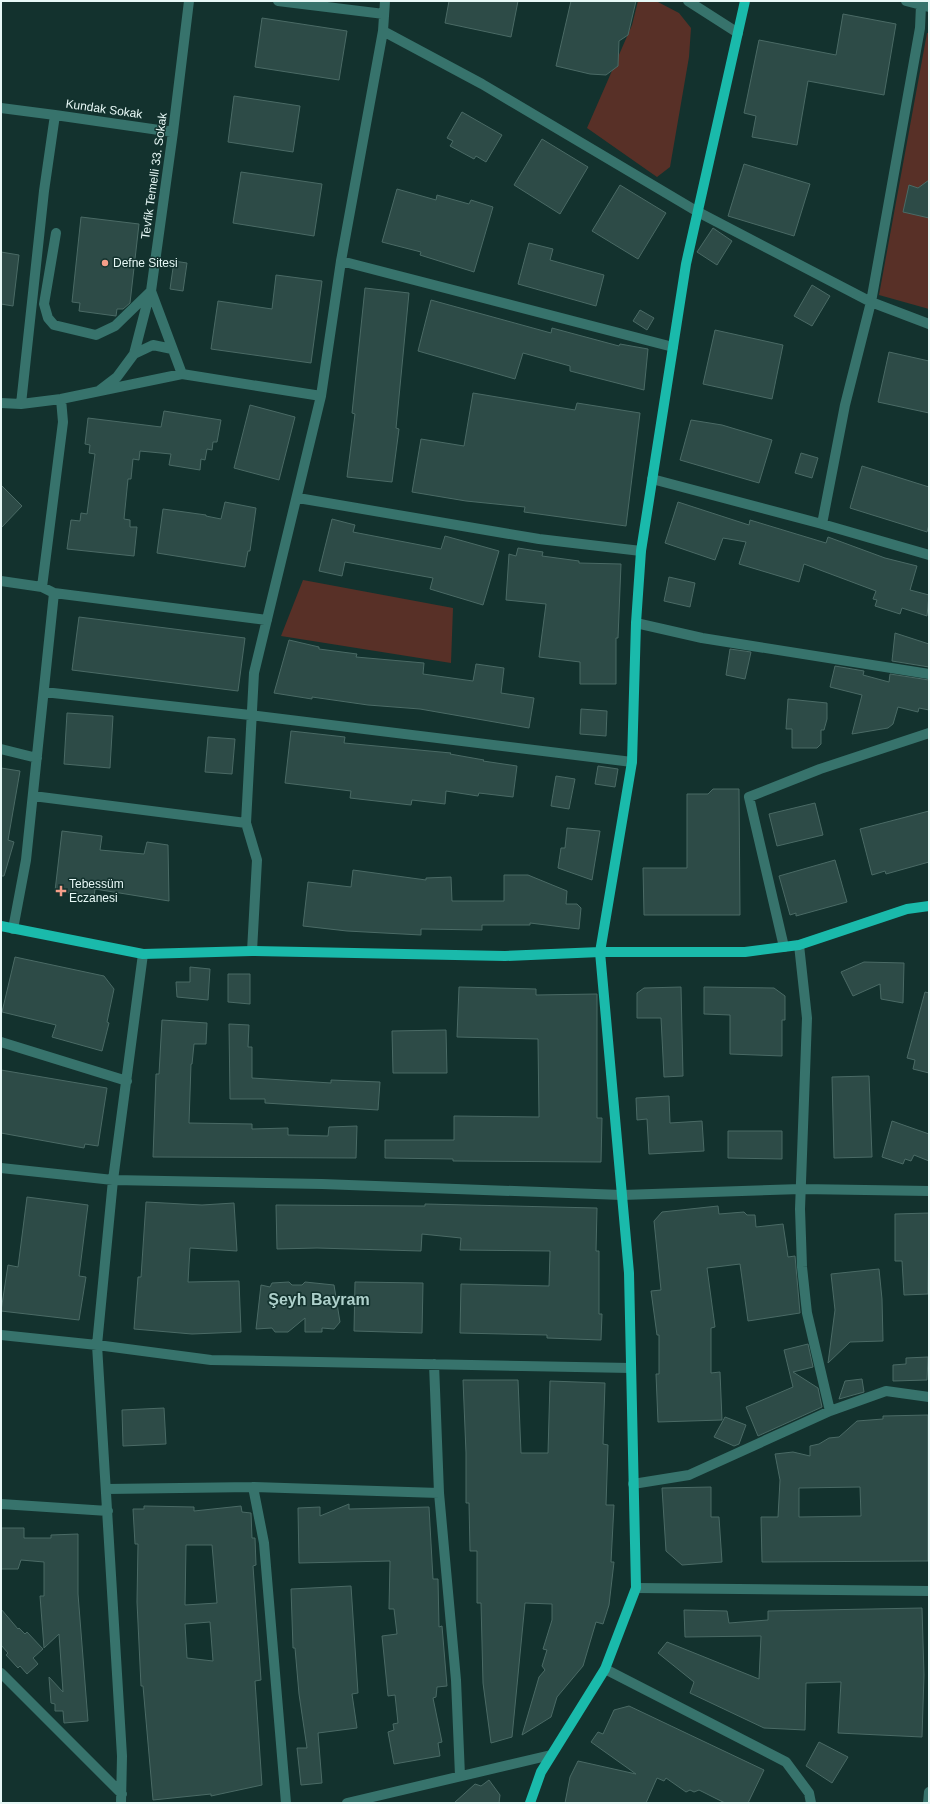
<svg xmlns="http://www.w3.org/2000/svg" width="930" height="1804" viewBox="0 0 930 1804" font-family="Arial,sans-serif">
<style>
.green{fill:#583027}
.building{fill:#2d4b47;stroke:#4a6a65;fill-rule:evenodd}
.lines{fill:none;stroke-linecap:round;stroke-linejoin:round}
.minor{stroke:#37736c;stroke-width:10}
.major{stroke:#1abaab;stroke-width:10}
.poi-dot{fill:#f49e89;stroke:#13322e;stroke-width:1.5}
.labels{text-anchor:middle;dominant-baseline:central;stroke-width:3;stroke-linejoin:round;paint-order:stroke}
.street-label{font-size:12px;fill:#e7f8f6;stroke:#13322e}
.poi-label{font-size:12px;fill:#e7f8f6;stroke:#13322e;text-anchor:start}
.district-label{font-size:16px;font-weight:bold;fill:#aed0cb;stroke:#13322e}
</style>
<rect width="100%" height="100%" fill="#13322e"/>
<!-- green -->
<path class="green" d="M638,1H656L679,13L691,28L689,57L670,167L657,177L587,128L632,25Z
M927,33H929V309L879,295Z
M303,580L453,608L451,663L281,636Z"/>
<!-- building -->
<path class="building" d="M449,1H518L511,37L445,23Z
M571,1H636L628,35L619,41L618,66L606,75L590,74L556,66Z
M843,14L896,24L884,95L808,81L797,145L752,137L756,116L744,113L759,40L836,55Z
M262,18L347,31L339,80L255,67Z
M234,96L300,106L293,152L228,142Z
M462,112L502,135L486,162L476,156L474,159L450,146L453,141L447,138Z
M542,139L588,167L560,214L514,185Z
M744,164L810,184L794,236L728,216Z
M241,172L322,184L314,236L233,223Z
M929,180V218L903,212L909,185L918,188Z
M620,185L666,213L638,259L592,231Z
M397,189L436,200L437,195L469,204L471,200L493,207L474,272L420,255L421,252L382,242Z
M81,217L139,224L130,303L123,309H117L116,316L79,311L80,303L72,302Z
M713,228L732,241L717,265L697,252Z
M529,243L553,249L550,260L604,275L596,306L518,284Z
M1,252L19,255L13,306L1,304Z
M174,261L187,263L183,291L170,289Z
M276,275L322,281L311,363L211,349L218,301L272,309Z
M812,285L830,296L812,326L794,316Z
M365,288L409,293L396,428L399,429L392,482L347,477L355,414L352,413Z
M431,300L551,333L552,328L619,346L620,344L648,349L644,390L570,371V366L523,353L515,379L418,351Z
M640,310L654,318L647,330L633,321Z
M715,330L783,345L772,399L703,384Z
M889,352L929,361V413L878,402Z
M473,393L575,410L577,403L640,413L626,526L524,512L525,507L466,501L412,492L421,439L464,446Z
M250,405L295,417L279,480L234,468Z
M164,411L221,420L217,442H213L212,450L207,449L205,460L201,459L200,470L169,465L171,454L140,451L139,460L133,459L131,479H128L124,519L130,520V527H137L134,556L67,549L71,520L80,521L81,513L87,514L95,454L89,453L90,445L85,444L88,418L161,427Z
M691,420L722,425L772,440L759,483L680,460Z
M801,453L818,458L812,478L795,473Z
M862,466L929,487V525L927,532L850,508Z
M1,485L22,506L1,528Z
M225,502L256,508L250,551H248L245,567L157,553L163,509L206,515V516L221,519Z
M678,502L749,525L750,520L826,543L828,537L885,558L917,566L910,590L929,595L927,616L902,608L900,614L875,606L877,600L873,599L876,591L804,564L799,582L739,564L746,542L723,538L715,560L665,543Z
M332,519L355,525L353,532L441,549L445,536L499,551L483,605L430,589L433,578L345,562L342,576L319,571Z
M518,548L543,552L542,556L579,561V563L621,564L618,638H616V684H580V662L539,657L546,604L506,600L509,554L516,556Z
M669,577L695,583L690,607L664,601Z
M79,617L245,638L238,691L72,670Z
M895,633L929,644V667L892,661Z
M289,640L319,647V649L357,654L356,657L424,663L423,674L473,681L476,664L504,668L501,693L534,698L529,728L420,709L368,705L312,697V699L274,693Z
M730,649L751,652L745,679L726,675Z
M835,666L864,671L863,675L889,682L890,674L929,680V710L919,708L918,712L898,707L893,724L888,728L852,734L862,695L830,687Z
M788,699L827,703V719L824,730H821V744L817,748H792V729H786Z
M581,709L607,711L606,736L580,734Z
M67,713L113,716L110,768L64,764Z
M291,731L345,737L344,743L451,753L450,754L484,760L483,761L517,766L513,797L479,793L478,796L446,791L445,804L412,800L411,805L350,798L351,791L285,783Z
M208,737L235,739L232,774L205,772Z
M598,766L618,769L615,787L595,784Z
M1,768L20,771L8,840L14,842L4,876H1Z
M556,776L575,779L569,809L551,806Z
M713,789H739L740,915H644L643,868H687V794H708Z
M815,803L823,835L777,846L769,814Z
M929,811V862L886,874L885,871L872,875L860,829Z
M567,828L600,831L592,880L558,868L561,848H565Z
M62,831L102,836L100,850L144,854L147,842L168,845L169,901L95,889L94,896L55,891Z
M835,860L847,902L796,916V913L790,915L779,876Z
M353,870L426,880V878L451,877L452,901H504V875H528L567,891L566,904H577L581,908L579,929L530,923V925H482V930L421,929V935L347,931L303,926L308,882L351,887Z
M15,957L104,976L114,989L107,1022L109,1023L102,1051L52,1037L56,1025L2,1012Z
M864,962L904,963L903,1003L881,999L880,984L853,996L841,972Z
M190,967L210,969L208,1000L177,997L176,982H190Z
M228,974H250V1004L228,1002Z
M459,987L536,989V995L597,994V1118H602L601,1162L453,1161V1159L385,1158V1140H454V1116L539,1117L538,1039L457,1037Z
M681,987L683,1076L664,1077L661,1018H637V993L644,988Z
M704,987L774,988L785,996V1020H782V1056L730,1054V1015L704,1014Z
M925,992L929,993V1073L913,1069L915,1060L907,1058Z
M162,1020L207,1023L206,1044H194L192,1064H191L189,1123L252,1124V1129L288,1128V1135L328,1136L329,1127L357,1126L356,1158L153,1157L156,1074H159Z
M229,1024L249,1025L248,1047H252V1078L331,1083V1080L380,1082L378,1110L265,1103V1099H230Z
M446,1030L447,1073H393L392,1031Z
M1,1070L107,1088L98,1146L85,1144L84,1148L1,1133Z
M869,1076L872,1157L834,1158L832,1077Z
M669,1096L670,1123L702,1121L704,1151L649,1154L647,1119L637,1120L636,1098Z
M892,1121L929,1134V1161L914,1155L911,1161L905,1159L903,1164L882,1157Z
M728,1131H782V1159L728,1158Z
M27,1197L88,1205L79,1276L86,1277L79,1320L1,1311L8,1265L18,1267Z
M146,1202L202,1205L234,1203L237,1251L190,1248L188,1282L239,1281L241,1332L192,1334L134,1329L138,1277H141Z
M425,1204L597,1208L596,1251H599V1314H602L601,1340L547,1338V1335L460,1333L461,1284L549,1286L550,1251L460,1250L461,1238L422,1234L421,1251L317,1248L277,1249L276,1205L425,1206Z
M718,1206L719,1214L744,1212L747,1215H755L756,1227L783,1224L788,1257L795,1256L800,1313L748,1321L740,1264L707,1268L715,1327L711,1328V1373L720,1372L722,1420L658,1422L656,1374H659V1335H657L651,1291L661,1290L654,1221L662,1212Z
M929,1213L928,1294L904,1295L902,1261H895V1214Z
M879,1269L882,1299L883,1341L850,1342L828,1363L835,1310L831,1274Z
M289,1282L292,1285H302L305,1282L334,1285L340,1322L334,1329L322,1328V1332H305V1318L288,1332H275L272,1328L256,1329L261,1285L270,1287L272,1283Z
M355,1282L423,1283L422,1333L354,1331Z
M808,1344L813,1367L793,1372L818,1388L822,1407L758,1436L746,1407L793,1387L784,1350Z
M928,1357L927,1380L893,1381V1365L906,1364V1358Z
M862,1379L864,1392L839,1399L845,1381Z
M463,1380H518L521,1453H548L550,1381L605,1383L603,1444L608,1445L606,1505H614L611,1562H614L609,1605L603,1624L596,1622L583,1666L557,1697L551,1717L522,1735L539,1677L545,1670L542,1666L547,1650L543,1649L552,1620V1604L525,1603L512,1737L491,1743L483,1683L481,1603H477V1551H470L469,1503H466V1453Z
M164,1408L166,1444L123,1446L122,1410Z
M928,1415V1561L762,1562L761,1517H778L780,1480L775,1454L793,1452L810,1456V1446L819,1444L829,1438L839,1437L857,1421L883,1419V1416ZM860,1487L861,1516L799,1517V1488Z
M725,1417L746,1425L739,1444L734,1446L714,1437Z
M711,1487V1517H719L722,1562L682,1565L666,1551L662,1488Z
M349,1504V1509L429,1507L433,1579H438L439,1627L442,1626L447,1686L437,1687L436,1697L433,1698L442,1742L438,1743L440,1756L394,1764L388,1732L394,1730L393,1724L398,1723L395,1695L388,1696L382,1636L397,1634L394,1609H389L390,1561L299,1563L298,1508L320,1507V1516Z
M144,1506L194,1507V1511L241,1506L242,1512L251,1513L252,1538H255L256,1565L253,1566L261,1680L255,1681L262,1785L211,1796V1794L153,1800L143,1686H141L137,1602L138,1544H135L133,1509H144ZM186,1545H212L217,1603L185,1605ZM210,1622L213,1661L187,1658L185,1624Z
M1,1528H24V1538H51V1535L78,1534V1594L88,1721L64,1723L63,1711H55V1704L51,1703L49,1677L63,1692L59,1634L44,1648L40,1596H44V1562L21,1560L18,1569H1Z
M351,1586L358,1693L352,1694L357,1728L318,1733L322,1783L301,1785L297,1748H307L299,1694L295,1648H293L291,1589Z
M922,1608L924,1675L922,1737L838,1733L841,1682L806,1683L805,1730L764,1728L690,1693L694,1682L658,1653L667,1642L759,1679L761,1636L685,1637L684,1610L727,1611L729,1623L768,1620V1611Z
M1,1609L18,1629L19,1628L25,1634L27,1632L43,1649L33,1658L38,1664L27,1674L20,1666L18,1668L6,1655L8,1653L1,1645Z
M629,1706L764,1770L748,1803H725L699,1790L694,1792L690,1790L686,1792L666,1778L664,1781L657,1778L646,1803H565L570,1777L578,1761L636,1774L591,1742L598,1732L603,1734L614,1710Z
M819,1742L848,1757L832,1783L806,1766Z
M489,1780L500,1795L499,1803H454L475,1784L481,1786Z"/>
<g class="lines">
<!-- minor -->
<path class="minor" d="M278,1L384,14
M688,1L738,33
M906,1L929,7
M383,31L482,84L698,212L871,302L929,324
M1,108L55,115L44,191L21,404
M55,115L173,132
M56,233L44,304L48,318L54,325L96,335L115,326L151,291
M341,261L673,347
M134,354L153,345L172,349
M182,374L151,291L173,132L189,1
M100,390L117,377L134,354L150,292
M1,403L21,404L61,399L182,374L321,396
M652,479L822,524L929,555
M298,498L539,539L641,551
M822,524L845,405L871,302L920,28L921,5
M1,581L42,587L54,593L267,620
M42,587L63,422L61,399
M636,623L702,638L929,674
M44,692L250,715L632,762
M1,749L37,758
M33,796L246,823
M13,929L26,860L54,593
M799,945L807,1018L800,1209L802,1267L807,1313L830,1411
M784,947L749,797L820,769L929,733
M252,951L257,860L246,823L254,673L321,396L341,261L383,31L385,1
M1,1042L127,1081
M1,1168L113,1180L322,1184L622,1195L801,1189L929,1191
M1,1335L97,1345L211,1360L631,1368
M434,1364L439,1493L456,1680L460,1776
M633,1484L689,1475L830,1411L886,1391L929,1397
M253,1487L264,1543L286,1803
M107,1489L253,1487L439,1493
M1,1504L108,1511
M636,1588L929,1591
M605,1669L786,1762L809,1793L811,1803
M1,1673L122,1794
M121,1803L122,1756L97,1345L113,1180L143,954
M347,1803L551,1755
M928,1803L929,1792"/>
<!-- major -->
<path class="major" d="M1,926L143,954L252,951L505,956L600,952H745L799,945L907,909L929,906
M530,1803L541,1772L605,1669L636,1588L629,1273L600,952L632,762L636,623L641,551L686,264L745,1"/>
</g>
<!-- markers -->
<g class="poi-dot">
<circle cx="105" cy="263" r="4"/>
<path d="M59 885h4v4h4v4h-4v4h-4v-4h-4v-4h4z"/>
</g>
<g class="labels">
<!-- street labels -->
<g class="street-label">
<text transform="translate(104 109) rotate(8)">Kundak Sokak</text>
<text transform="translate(154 176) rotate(-82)">Tevfik Temelli 33. Sokak</text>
</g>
<!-- poi labels -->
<g class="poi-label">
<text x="113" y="263">Defne Sitesi</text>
<text x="69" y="884">Tebessüm<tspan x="69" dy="14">Eczanesi</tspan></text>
</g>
<!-- district labels -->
<g class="district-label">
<text x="319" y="1299">Şeyh Bayram</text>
</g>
</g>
<!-- border -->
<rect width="930" height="1804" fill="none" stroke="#e7f8f6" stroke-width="4"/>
</svg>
